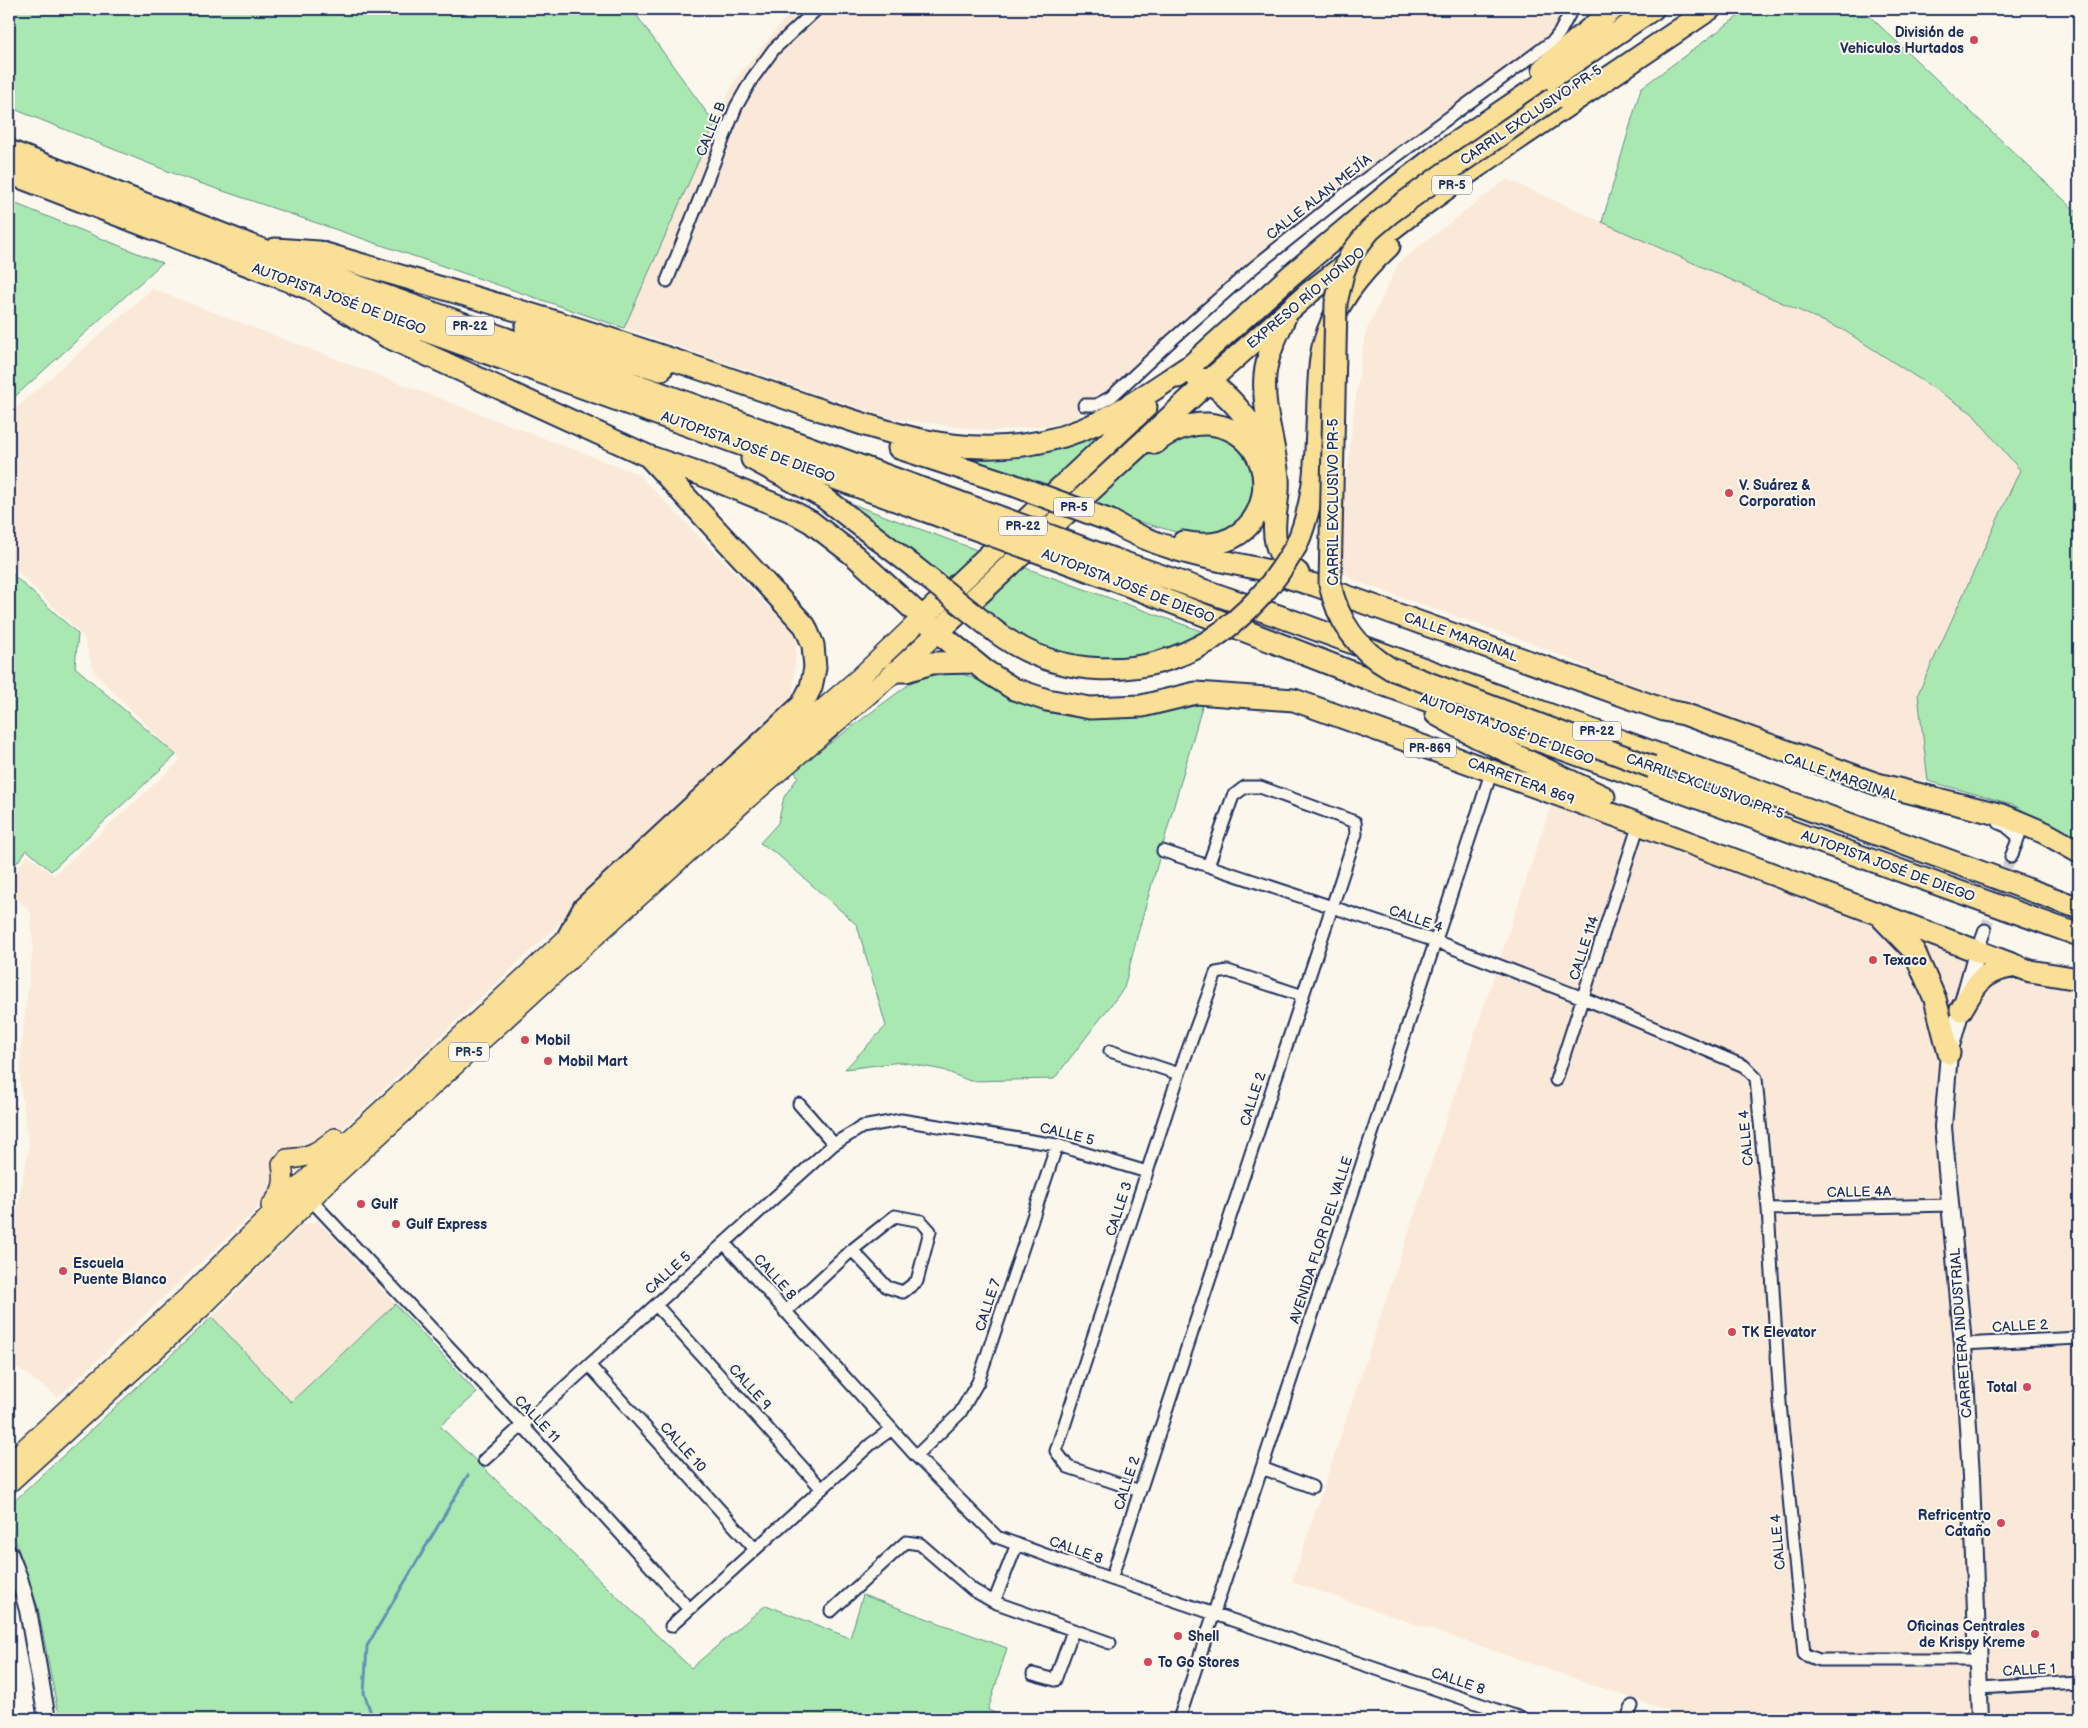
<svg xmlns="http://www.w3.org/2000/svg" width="2088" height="1728" viewBox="0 0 2088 1728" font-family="'Balsamiq Sans',sans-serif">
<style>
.built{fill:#fae9d8}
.green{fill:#a9e9b1;stroke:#628c88}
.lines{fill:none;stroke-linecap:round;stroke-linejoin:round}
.stream{stroke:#6291b7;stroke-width:3}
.street-tunnel{stroke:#cecfd0;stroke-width:11;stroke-dasharray:11 5.5;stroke-linecap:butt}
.street-casing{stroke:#1b2f5e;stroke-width:15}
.secondary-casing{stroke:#1b2f5e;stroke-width:20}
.primary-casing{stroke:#1b2f5e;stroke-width:22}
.highway-casing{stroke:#1b2f5e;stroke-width:25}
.street{stroke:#fbf7ec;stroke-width:11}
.secondary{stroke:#fbf7ec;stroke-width:16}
.primary{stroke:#fadf96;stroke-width:19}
.highway{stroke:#fadf96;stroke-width:21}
.highway-bridge-casing{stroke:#1b2f5e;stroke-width:25;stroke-linecap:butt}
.highway-bridge{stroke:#fadf96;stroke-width:21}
.poi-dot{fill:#d1495b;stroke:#fbf7ec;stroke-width:2}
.labels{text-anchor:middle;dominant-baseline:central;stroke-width:4;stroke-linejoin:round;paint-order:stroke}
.shield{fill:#fbf7ec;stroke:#5e6b89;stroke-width:1}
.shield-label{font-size:12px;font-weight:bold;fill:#1b2f5e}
.poi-label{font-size:14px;font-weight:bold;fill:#1b2f5e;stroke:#fbf7ec;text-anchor:start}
.street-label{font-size:14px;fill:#1b2f5e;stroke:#fbf7ec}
</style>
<rect width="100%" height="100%" fill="#fbf7ec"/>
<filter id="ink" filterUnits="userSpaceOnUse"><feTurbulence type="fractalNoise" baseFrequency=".02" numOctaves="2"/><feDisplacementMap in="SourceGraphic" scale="10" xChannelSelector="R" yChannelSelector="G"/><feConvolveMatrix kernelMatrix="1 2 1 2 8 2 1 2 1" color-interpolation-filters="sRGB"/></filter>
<g filter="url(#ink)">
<!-- built -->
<path class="built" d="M793,9H1570L1543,40L1335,193L1147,362L1070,423L991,431L888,418L624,328L734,81Z
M1507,179L1845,331L1972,413L2020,470L1918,694L1928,781L1892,777L1626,685L1572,660L1526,641L1355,581L1337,567L1353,417L1365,334L1399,262Z
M152,289L638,474L797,636L792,704L58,1397L11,1363L9,1341V1263L13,1230L29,1146L20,1081L21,1049L33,947L31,913L11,892L9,878L28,855L54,875L181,760L94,672L84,637L9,563V414Z
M1552,802L2079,990V1719H1668L1667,1710L1292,1582Z
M318,1221L395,1304L291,1402L212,1317L302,1225Z"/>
<!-- green -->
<path class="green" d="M9,9H642L637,16L715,124L624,328L185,178L9,107Z
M1748,9H1862L2079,214V843L2012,804L1928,781L1918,694L2020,470L1972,413L1845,331L1602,222L1641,88Z
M9,201L162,263L9,402Z
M1111,426L1051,485L952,459L953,453Z
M1194,433L1220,434L1242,447L1257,484L1245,518L1221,534L1186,535L1127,518L1093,502L1151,452Z
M841,500L977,550L945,580Z
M1023,567L1204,632L1173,650L1125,661L1048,653L1007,631L977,607Z
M9,571L78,634L75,667L176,755L51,871L27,850L9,872Z
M954,671L984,682L1005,697L1045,712L1070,716L1118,719L1156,715L1203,703L1138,933L1124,988L1054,1079L970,1081L943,1070L901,1062L845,1069L886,1026L857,925L777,854L760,843L778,823L784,797L798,777L794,770L916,679L930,674Z
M395,1304L477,1393L440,1426L691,1668L766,1605L850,1638L863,1595L1007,1648L988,1710L1003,1717L1002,1719H63L57,1707L38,1608L9,1521V1506L212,1317L291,1402Z"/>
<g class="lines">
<!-- stream -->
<path class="stream" d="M373,1719L364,1693L367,1646L468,1475"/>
<!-- street-tunnel -->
<path class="street-tunnel" d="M1985,930L2011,857"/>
<!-- street casing -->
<g class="street-casing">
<path id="street" d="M667,281L736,107L752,79L774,49L817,9
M1084,405H1096L1111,397L1173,339L1253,268L1344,195L1554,40L1560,32L1572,9
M1999,823L2006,826L2019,837L2011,857
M1163,851L1435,941L1583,998L1744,1066L1756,1078L1768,1209L1780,1403L1804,1654L1819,1660H1979
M1977,952L1985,930
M1110,1051L1179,1074
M1556,1080L1639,824
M799,1104L834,1144
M309,1194L310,1199L523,1426L689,1609
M1768,1209L1951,1205
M895,1216L921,1221L930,1231L917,1281L903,1292L887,1287L852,1250Z
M724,1243L916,1456L997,1537L1111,1579L1524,1719
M656,1305L822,1489
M785,1312L852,1250
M1963,1344L2079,1338
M589,1365L755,1549
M916,1456L960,1413L978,1382L1057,1145
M484,1460L834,1144L862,1127L901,1120L1057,1145L1147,1172
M1262,1468L1312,1487
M1140,1491L1068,1467L1056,1451L1179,1074L1216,973L1228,971L1303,996
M1111,1579L1356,834L1355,822L1260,787H1245L1233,796L1208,866
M994,1602L1017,1544
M831,1611L906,1542L920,1544L973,1590L994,1602L1110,1643
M671,1626L871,1444L892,1429
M1033,1674L1055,1680L1073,1631
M1980,1688L2079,1682
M1179,1719L1492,770
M1627,1719L1632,1706"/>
</g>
<!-- secondary casing -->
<g class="secondary-casing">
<path id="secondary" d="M1977,952L1949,1053L1943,1127L1963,1344L1971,1477L1980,1719
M9,1553L19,1578L28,1610L47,1719"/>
</g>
<!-- primary casing -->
<g class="primary-casing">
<path id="primary" d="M287,1159C308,1158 319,1152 335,1138
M271,1206C284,1191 285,1182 282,1164
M9,1463L193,1292L303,1183L568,937L736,784L860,677L923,617
M9,1483L201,1308L330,1180L581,949L748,798L896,671L938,632"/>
</g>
<!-- highway casing -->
<g class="highway-casing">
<path id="highway" d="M1543,69L1613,9
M9,151L337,279L657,392L934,493
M9,173L326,295
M275,249L319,252C422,283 526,311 628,345C687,364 745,384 803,404C878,429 942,455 1023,445C1092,436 1133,403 1188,367
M313,291L388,337L650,457L700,474L791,511L811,522L855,556L938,632L984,670L1014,689L1047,700L1090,708L1142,706L1196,693L1294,700L1639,824L2030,971L2079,979
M354,305L926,511
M1285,317C1277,335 1267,355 1265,375C1262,410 1275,443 1278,478C1280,499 1271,522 1276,543C1279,555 1288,566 1298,573
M526,328L661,370
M1195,376C1227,386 1250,425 1271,449
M1178,377L1290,276L1396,187L1443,151L1653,9
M1155,443C1169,431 1190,423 1208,424C1292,432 1279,563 1183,542
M899,448L1013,485
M752,459L823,497L913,566
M1111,521C1156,549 1208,558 1260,569C1278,573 1296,581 1315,585L1664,710L1684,714L1877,784L2002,815L2045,833L2079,852
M1296,546C1317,499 1316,451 1318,400C1319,382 1319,364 1323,347C1334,305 1358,275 1389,246
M1113,559L1290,620L2079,908
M1104,576L1379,683L2079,935
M923,617L1146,407
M938,632L1209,381L1310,292L1415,211L1478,166L1710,9
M996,632C1059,679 1142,680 1209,641
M896,671H906L932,663L974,662
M1436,714L1477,737L1604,797
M1883,919L1914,951L1935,999L1949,1053
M568,937L584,908L802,705L811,687L815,668L813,645L805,626L650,458
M1961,1010C1979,980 1981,971 2017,966"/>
</g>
<!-- street -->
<use href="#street" class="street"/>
<!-- secondary -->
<use href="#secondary" class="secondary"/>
<!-- primary -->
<use href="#primary" class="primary"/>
<!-- highway -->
<use href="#highway" class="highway"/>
<!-- highway-bridge casing -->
<g class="highway-bridge-casing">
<path id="highway-bridge" d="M1554,98L1442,175L1390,213L1370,230L1351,254L1343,273L1336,303L1330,584C1337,620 1358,650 1391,669L1652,767
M1013,485L1111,521
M934,493L1113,559
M926,511L1104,576
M913,566L996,632
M1209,641C1248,614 1272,587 1296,546"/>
</g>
<!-- highway-bridge -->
<use href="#highway-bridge" class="highway-bridge"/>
</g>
</g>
<!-- markers -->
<g class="poi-dot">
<circle cx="1974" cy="40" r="5"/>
<circle cx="1729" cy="493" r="5"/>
<circle cx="1873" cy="960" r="5"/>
<circle cx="525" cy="1040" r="5"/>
<circle cx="548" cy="1061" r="5"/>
<circle cx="361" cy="1204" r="5"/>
<circle cx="396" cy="1224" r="5"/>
<circle cx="63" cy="1271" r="5"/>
<circle cx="1732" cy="1332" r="5"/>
<circle cx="2027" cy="1387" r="5"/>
<circle cx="2001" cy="1523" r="5"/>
<circle cx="2035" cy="1634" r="5"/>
<circle cx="1178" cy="1636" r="5"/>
<circle cx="1148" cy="1662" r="5"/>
</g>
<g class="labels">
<!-- shield labels -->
<g class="shield">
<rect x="1432" y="175.5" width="40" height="19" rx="4"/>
<rect x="446" y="316.5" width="48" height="19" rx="4"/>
<rect x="1054" y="497.5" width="40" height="19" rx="4"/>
<rect x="999" y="516.5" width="48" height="19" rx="4"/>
<rect x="1573" y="721.5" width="48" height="19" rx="4"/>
<rect x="1404" y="738.5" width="52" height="19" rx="4"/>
<rect x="449" y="1042.5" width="40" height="19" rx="4"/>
</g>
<g class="shield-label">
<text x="1452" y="185">PR-5</text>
<text x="470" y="326">PR-22</text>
<text x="1074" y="507">PR-5</text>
<text x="1023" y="526">PR-22</text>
<text x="1597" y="731">PR-22</text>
<text x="1430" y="748">PR-869</text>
<text x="469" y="1052">PR-5</text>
</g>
<!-- poi labels -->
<g class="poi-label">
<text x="1964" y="32" text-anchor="end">División de<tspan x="1964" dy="16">Vehiculos Hurtados</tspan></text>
<text x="1739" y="485">V. Suárez &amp;<tspan x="1739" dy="16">Corporation</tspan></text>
<text x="1883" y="960">Texaco</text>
<text x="535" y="1040">Mobil</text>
<text x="558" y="1061">Mobil Mart</text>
<text x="371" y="1204">Gulf</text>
<text x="406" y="1224">Gulf Express</text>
<text x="73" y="1263">Escuela<tspan x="73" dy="16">Puente Blanco</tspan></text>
<text x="1742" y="1332">TK Elevator</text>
<text x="2017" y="1387" text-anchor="end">Total</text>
<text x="1991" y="1515" text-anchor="end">Refricentro<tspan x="1991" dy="16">Cataño</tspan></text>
<text x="2025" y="1626" text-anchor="end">Oficinas Centrales<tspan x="2025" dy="16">de Krispy Kreme</tspan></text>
<text x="1188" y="1636">Shell</text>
<text x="1158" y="1662">To Go Stores</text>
</g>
<!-- street labels -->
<g class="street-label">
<text transform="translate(1531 115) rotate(-34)">CARRIL EXCLUSIVO PR-5</text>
<text transform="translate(711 129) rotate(-68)">CALLE B</text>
<text transform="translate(1319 197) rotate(-38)">CALLE ALAN MEJÍA</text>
<text transform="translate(1306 298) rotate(-40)">EXPRESO RÍO HONDO</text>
<text transform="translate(339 299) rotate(20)">AUTOPISTA JOSÉ DE DIEGO</text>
<text transform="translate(748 447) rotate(20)">AUTOPISTA JOSÉ DE DIEGO</text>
<text transform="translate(1333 502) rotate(-90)">CARRIL EXCLUSIVO PR-5</text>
<text transform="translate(1128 586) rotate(21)">AUTOPISTA JOSÉ DE DIEGO</text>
<text transform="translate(1461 637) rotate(20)">CALLE MARGINAL</text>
<text transform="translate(1507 729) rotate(20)">AUTOPISTA JOSÉ DE DIEGO</text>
<text transform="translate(1841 777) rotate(19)">CALLE MARGINAL</text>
<text transform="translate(1521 781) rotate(20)">CARRETERA 869</text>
<text transform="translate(1705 786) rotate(20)">CARRIL EXCLUSIVO PR-5</text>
<text transform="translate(1888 866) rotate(20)">AUTOPISTA JOSÉ DE DIEGO</text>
<text transform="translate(1416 919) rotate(19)">CALLE 4</text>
<text transform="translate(1584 948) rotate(-72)">CALLE 114</text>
<text transform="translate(1253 1099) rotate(-72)">CALLE 2</text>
<text transform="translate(1067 1134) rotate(14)">CALLE 5</text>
<text transform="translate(1746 1138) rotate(-95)">CALLE 4</text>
<text transform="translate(1859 1192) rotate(-1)">CALLE 4A</text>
<text transform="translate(1119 1209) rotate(-72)">CALLE 3</text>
<text transform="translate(1321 1240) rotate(-72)">AVENIDA FLOR DEL VALLE</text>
<text transform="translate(668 1273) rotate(-42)">CALLE 5</text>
<text transform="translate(775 1277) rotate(48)">CALLE 8</text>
<text transform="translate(988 1305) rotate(-72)">CALLE 7</text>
<text transform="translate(2020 1326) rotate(-3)">CALLE 2</text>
<text transform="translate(1961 1333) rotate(-94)">CARRETERA INDUSTRIAL</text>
<text transform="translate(750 1387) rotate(48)">CALLE 9</text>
<text transform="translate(537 1419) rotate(47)">CALLE 11</text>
<text transform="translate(683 1447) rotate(48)">CALLE 10</text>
<text transform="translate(1127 1483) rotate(-72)">CALLE 2</text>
<text transform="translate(1778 1542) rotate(-95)">CALLE 4</text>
<text transform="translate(1076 1550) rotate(20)">CALLE 8</text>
<text transform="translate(2029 1670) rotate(-3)">CALLE 1</text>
<text transform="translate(1458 1681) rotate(19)">CALLE 8</text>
</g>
</g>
<!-- margin -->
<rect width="2088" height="1728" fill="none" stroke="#fbf7ec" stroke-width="30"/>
<rect x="15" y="15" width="2058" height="1698" fill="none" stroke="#1b2f5e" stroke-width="2" filter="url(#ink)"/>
</svg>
